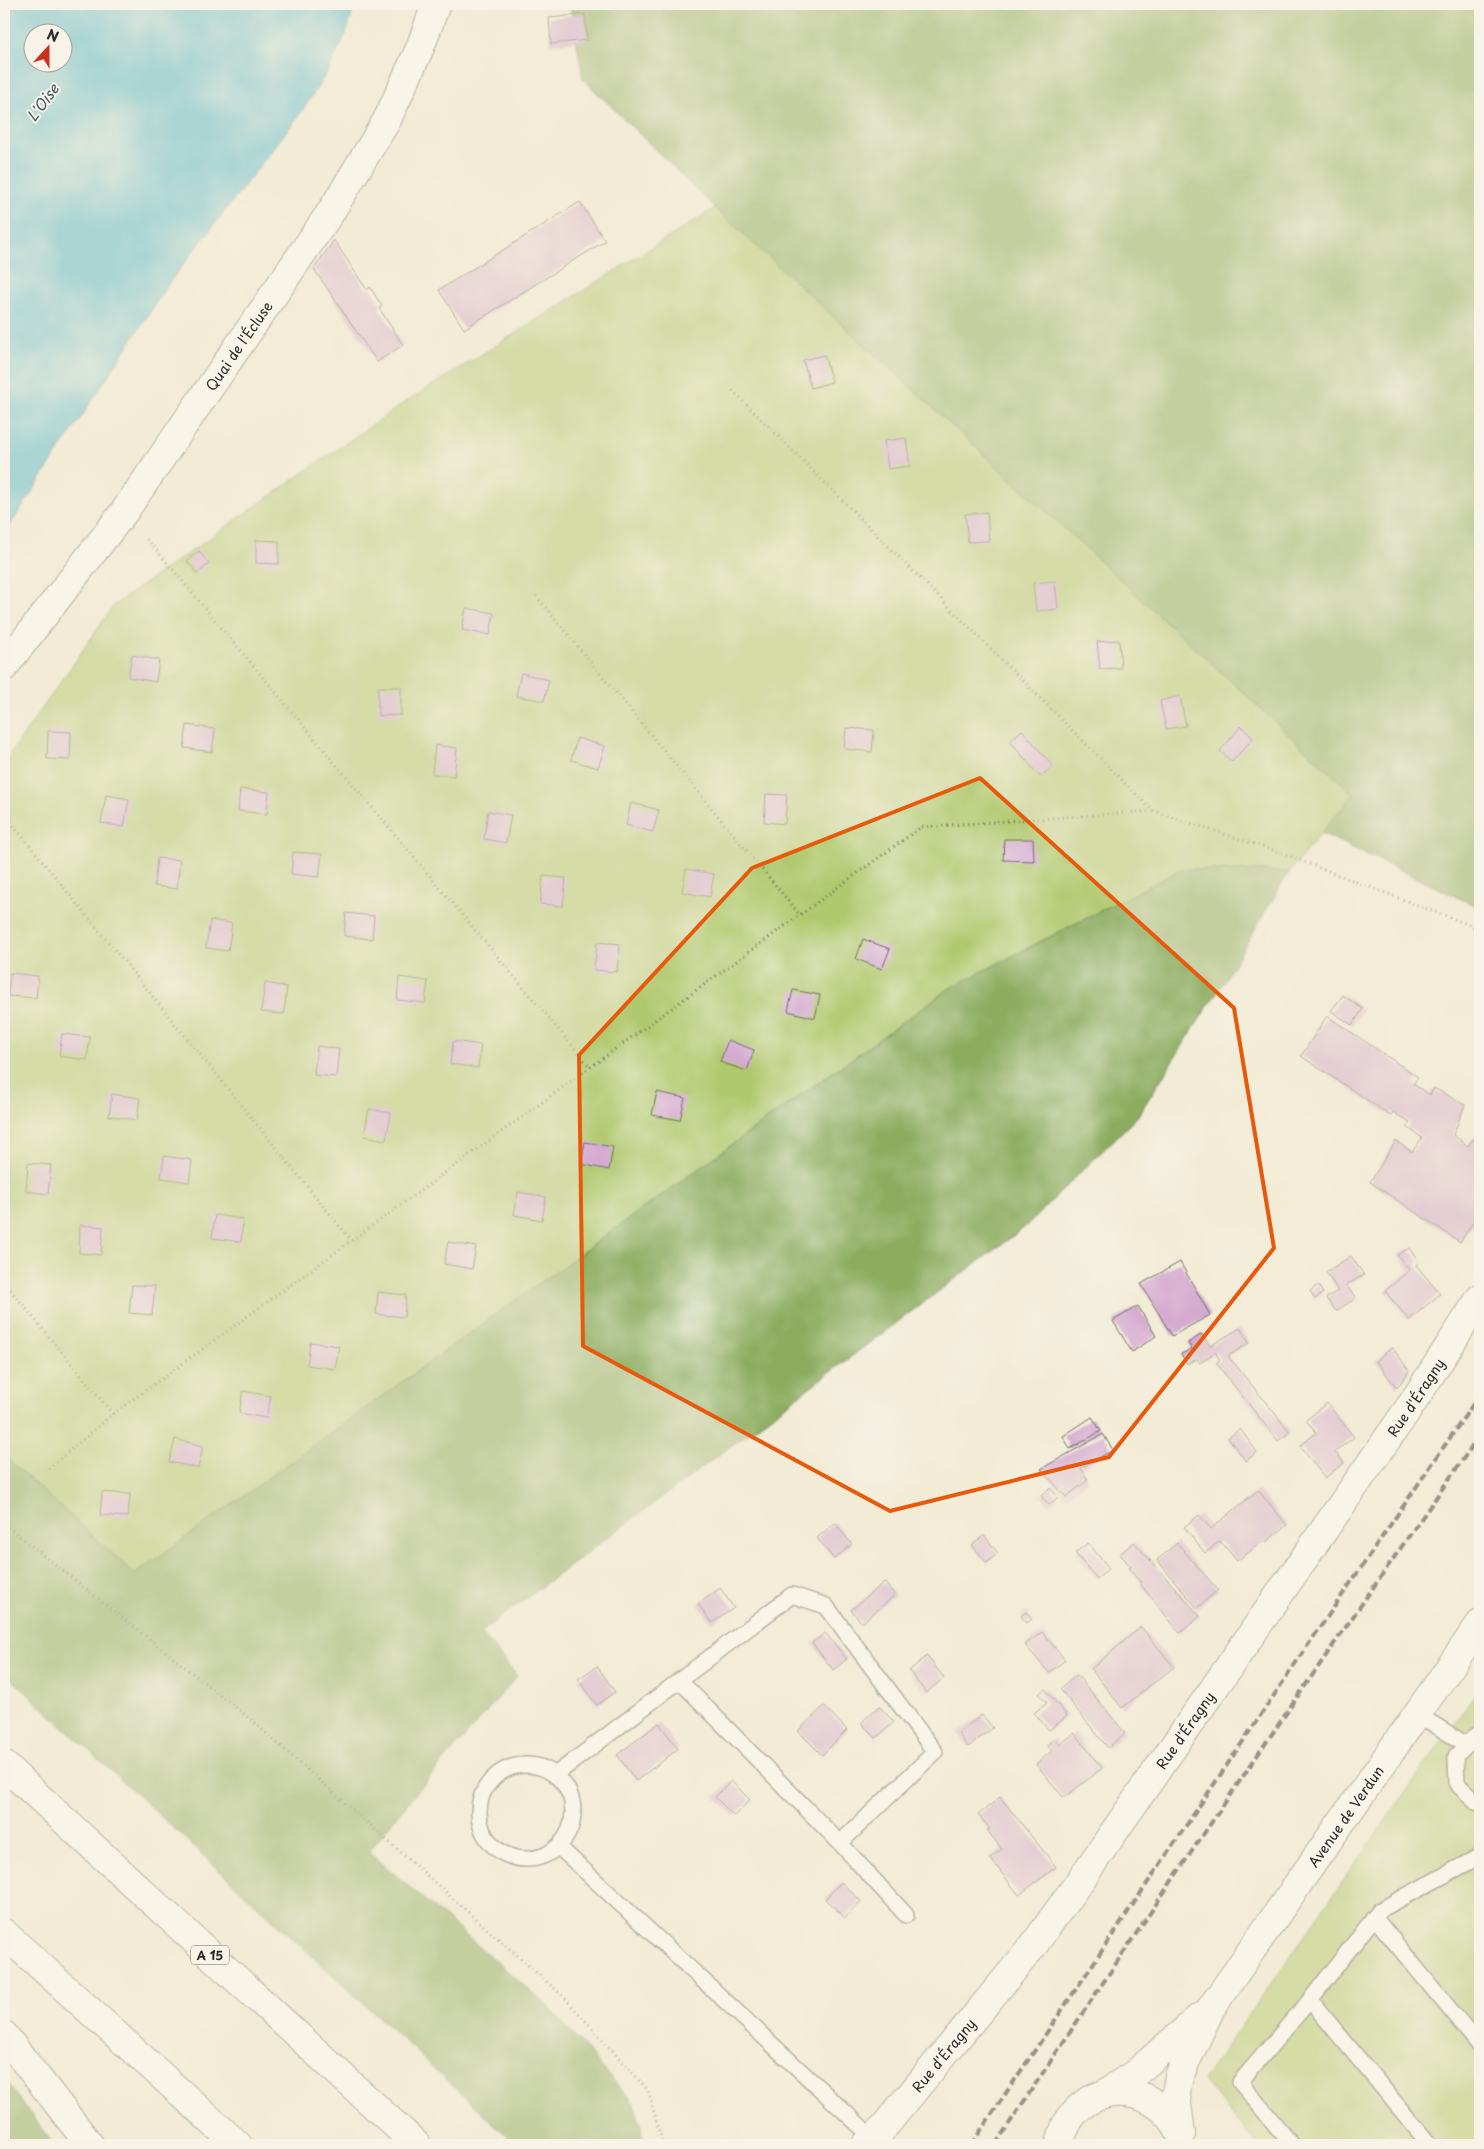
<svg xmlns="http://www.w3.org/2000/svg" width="1484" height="2149" viewBox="0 0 1484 2149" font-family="'Playpen Sans',sans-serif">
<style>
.green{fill:#b1c96e;stroke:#6e7a4c}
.forest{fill:#8cad61;stroke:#5c6c46}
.water{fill:#53bad1;stroke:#3f727e;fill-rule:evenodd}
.building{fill:#d5aad1}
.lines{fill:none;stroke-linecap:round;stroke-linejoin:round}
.service-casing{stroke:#716e66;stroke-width:18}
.minor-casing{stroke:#716e66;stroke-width:30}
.secondary-casing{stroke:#716e66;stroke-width:30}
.motorway-casing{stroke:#716e66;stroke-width:30}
.path{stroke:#716e66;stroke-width:3;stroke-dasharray:1 4;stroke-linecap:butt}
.service{stroke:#fff;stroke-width:15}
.minor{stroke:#fff;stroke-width:28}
.secondary{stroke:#fff;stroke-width:28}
.motorway{stroke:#fff;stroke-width:28}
.rail{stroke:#2b2b2b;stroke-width:4;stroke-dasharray:8 4;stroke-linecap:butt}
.marked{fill:none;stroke:#e8590c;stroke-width:4;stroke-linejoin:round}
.labels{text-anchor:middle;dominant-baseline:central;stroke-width:4;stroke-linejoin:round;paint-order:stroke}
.shield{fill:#f7f3e8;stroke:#686764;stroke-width:1}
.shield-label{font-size:12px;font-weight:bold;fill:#2b2b2b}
.street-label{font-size:14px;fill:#2b2b2b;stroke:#f7f3e8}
.water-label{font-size:15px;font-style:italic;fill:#37565d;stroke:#f7f3e8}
</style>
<rect width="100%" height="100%" fill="#f7f3e8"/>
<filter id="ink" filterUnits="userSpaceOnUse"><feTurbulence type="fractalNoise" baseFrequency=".02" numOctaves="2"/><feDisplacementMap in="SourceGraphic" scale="10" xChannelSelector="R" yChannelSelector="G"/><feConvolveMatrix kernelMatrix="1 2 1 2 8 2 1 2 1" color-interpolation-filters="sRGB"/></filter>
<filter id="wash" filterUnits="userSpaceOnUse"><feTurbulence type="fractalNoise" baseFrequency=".0096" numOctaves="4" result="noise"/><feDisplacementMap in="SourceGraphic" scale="20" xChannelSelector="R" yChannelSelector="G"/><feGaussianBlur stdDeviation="1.12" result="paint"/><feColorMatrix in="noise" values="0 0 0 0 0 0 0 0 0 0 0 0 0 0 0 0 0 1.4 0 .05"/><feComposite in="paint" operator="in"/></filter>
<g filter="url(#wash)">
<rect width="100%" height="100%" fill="#f2ebd5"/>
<!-- green -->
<path class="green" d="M715,208L1354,794L1289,872L1182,869L950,988L135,1574L4,1456V763L115,604L401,405Z
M1480,1687V2145H1258L1203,2080Z"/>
<!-- forest -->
<path class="forest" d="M570,4H1480V908L1321,833L1354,794L715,208L583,79Z
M1182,869L1289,872L1224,981L1137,1117L1025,1227L481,1632L517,1676L394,1819L369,1852L550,2008L635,2105L646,2145H517L4,1672V1456L135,1574L950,988Z
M4,2079L54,2145H4Z"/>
<!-- water -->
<path class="water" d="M4,4H355L346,34L328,71L303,110L169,283L4,535ZM32,32H62V62H32Z"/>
<g id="blocks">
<!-- building -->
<path class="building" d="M585,14L587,40L551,44L549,18Z
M580,202L605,241L464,329L439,290Z
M334,240L367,290L370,287L382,306L379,308L403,345L377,362L314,269Z
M824,355L832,382L811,388L803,360Z
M906,438L910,466L888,469L884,441Z
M987,512L989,541L968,542L965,514Z
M256,540L279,541V564L256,563Z
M199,551L209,564L197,574L187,561Z
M1055,581L1058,609L1036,611L1033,583Z
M466,608L494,613L490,635L462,630Z
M1119,640L1121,668L1100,669L1097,642Z
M132,655L159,660L156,682L128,677Z
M521,673L549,680L544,701L516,696Z
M378,687H401V715L378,716Z
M1180,696L1186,726L1166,729L1160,701Z
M187,725L215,729L212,752L184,748Z
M1241,726L1253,738L1232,762L1220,751Z
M846,728L874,730L872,752L844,749Z
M1022,730L1053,766L1040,777L1010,741Z
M48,731L71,732L70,760L47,759Z
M577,738L605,746L598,768L571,760Z
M435,745L457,748L454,776L432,774Z
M240,789L269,792L267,814L238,811Z
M766,794L787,795L785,824L764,822Z
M106,795L129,799L124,827L101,823Z
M631,803L659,810L653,832L626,825Z
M488,811L511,815L506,843L484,839Z
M1004,839H1033L1034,861L1003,860Z
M293,852L322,854L319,877L291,874Z
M157,858L180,860L177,889L154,886Z
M686,869L714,874L710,897L682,892Z
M543,876L566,878L563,906L540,904Z
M346,913L374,916L372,939L344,936Z
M210,920L232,923L228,951L206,948Z
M863,939L890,949L882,969L856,959Z
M597,942L620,944L617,972L594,970Z
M10,973L38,976L36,998L8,996Z
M399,977L428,981L425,1003L397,1000Z
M265,983L287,987L284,1014L261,1012Z
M793,990L820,995L815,1018L788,1011Z
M1343,995L1363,1009L1352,1025L1331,1011Z
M1327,1016L1418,1077L1413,1084L1430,1095L1434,1088L1465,1105L1453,1135L1468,1146L1474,1138L1480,1142V1212L1460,1242L1370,1182L1396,1141L1412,1152L1422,1138L1407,1127L1410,1123L1393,1112L1391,1116L1301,1056Z
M62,1034L90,1037L87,1060L59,1056Z
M728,1040L754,1050L747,1071L720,1062Z
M453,1041L481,1045L478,1068L450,1064Z
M317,1046L339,1049L336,1077L314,1075Z
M657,1092L685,1098L680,1120L652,1115Z
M112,1094L140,1098L137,1120L109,1116Z
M369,1109L391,1113L386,1140L364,1136Z
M585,1142L613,1147L609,1170L581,1164Z
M164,1156L192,1160L189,1182L161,1178Z
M28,1163L51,1165L48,1194L26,1191Z
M518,1192L546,1197L542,1220L514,1215Z
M215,1215L243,1219L241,1242L212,1238Z
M80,1225L103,1227L101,1255L79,1253Z
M448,1242L476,1247L472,1269L444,1264Z
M1409,1248L1419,1262L1416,1265L1440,1294L1409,1320L1385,1291L1410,1270L1397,1255Z
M1351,1256L1364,1275L1346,1285L1356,1298L1336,1311L1326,1298L1338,1291L1326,1272Z
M1180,1262L1210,1315L1172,1336L1141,1284Z
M132,1285L155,1286L152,1315L129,1313Z
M1318,1285L1323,1293L1315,1299L1310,1291Z
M378,1292L406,1295L404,1317L376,1314Z
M1138,1306L1156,1336L1132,1352L1113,1321Z
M1240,1328L1249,1343L1228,1356L1290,1432L1278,1441L1216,1363L1220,1360L1215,1352L1200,1363L1197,1359L1187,1364L1181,1354L1192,1349L1188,1343L1202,1334L1210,1346Z
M310,1342L339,1346L335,1369L307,1365Z
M1392,1347L1409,1371L1397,1388L1376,1361Z
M243,1391L271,1396L266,1418L239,1413Z
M1327,1403L1354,1437L1335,1452L1344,1463L1325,1478L1300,1446L1316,1433L1306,1420Z
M1092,1417L1101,1431L1070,1449L1063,1436Z
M1240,1429L1257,1452L1246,1461L1228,1438Z
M1103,1434L1113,1450L1081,1468L1088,1480L1066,1497L1041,1469Z
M175,1439L203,1446L198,1468L169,1462Z
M1050,1488L1058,1497L1049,1505L1041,1496Z
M1258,1490L1287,1525L1265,1543L1263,1541L1237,1561L1220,1541L1205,1553L1184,1527L1199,1515L1211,1529Z
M102,1492L130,1494L128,1517L100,1515Z
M835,1523L852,1544L834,1559L817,1538Z
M984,1535L998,1553L987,1563L972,1545Z
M1134,1542L1200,1616L1180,1633L1140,1584L1141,1583L1128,1568L1131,1567L1120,1554Z
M1088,1543L1109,1568L1097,1579L1075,1553Z
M1177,1543L1218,1590L1197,1608L1157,1560Z
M884,1582L895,1595L862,1623L851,1610Z
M720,1588L734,1608L712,1623L698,1604Z
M1026,1612L1032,1619L1027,1623L1021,1616Z
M1141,1627L1174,1667L1122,1708L1091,1669Z
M1042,1632L1065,1660L1049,1673L1025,1645Z
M825,1633L847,1659L833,1670L812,1643Z
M927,1656L944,1678L926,1693L909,1671Z
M597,1666L615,1692L597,1705L578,1679Z
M1077,1675L1125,1733L1108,1748L1060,1689Z
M1045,1689L1067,1716L1049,1730L1034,1713L1047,1703L1039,1694Z
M824,1706L847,1730L822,1755L798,1731Z
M879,1706L894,1722L876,1738L861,1723Z
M982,1715L993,1728L968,1747L958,1733Z
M659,1723L678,1749L636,1781L617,1755Z
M1074,1733L1102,1768L1064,1798L1036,1764L1052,1751L1047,1745L1054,1739L1060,1745Z
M731,1781L750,1800L734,1816L715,1797Z
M1000,1797L1056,1867L1019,1895L990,1858L1002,1849L987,1830L990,1829L978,1815Z
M841,1882L861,1901L845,1918L825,1899Z"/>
</g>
</g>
<g filter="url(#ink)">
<use href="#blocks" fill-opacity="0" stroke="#716e66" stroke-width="1"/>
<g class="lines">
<!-- service casing -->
<g class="service-casing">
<path id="service" d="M680,1681L840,1843L906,1915
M1417,1714L1467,1745
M1480,1735H1476L1456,1756L1457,1784L1478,1803H1480
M479 1812a47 47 0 1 1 94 0a47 47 0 1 1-94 0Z
M555,1775L792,1595L826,1606L935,1752L840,1843
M559,1847L874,2139
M1374,1917L1480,2046
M1310,2000L1430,2145
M1292,2145L1240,2082L1310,2000L1380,1910L1480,1856"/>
</g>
<!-- minor casing -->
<g class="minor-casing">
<g id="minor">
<path id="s1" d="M4,667L124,512L332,210L387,120L420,48L436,4"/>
<path id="s2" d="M866,2145L874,2139L1033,1946L1082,1878L1413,1402L1480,1298"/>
</g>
</g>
<!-- secondary casing -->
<g class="secondary-casing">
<g id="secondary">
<path d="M1103,2095L1136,2073L1200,2017"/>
<path id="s3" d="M1181,2134L1176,2094L1179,2076L1211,2008L1480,1624"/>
<path d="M1060,2145C1071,2079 1155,2076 1181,2134"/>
</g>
</g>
<!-- motorway casing -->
<g class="motorway-casing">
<path id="motorway" d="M4,1765L417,2145
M4,1933L238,2145
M4,2035L90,2145"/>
</g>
<!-- path -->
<path class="path" d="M147,539L590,1067
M536,596L800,915
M1153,811L1273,850L1480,929
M4,814L351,1240
M4,1282L113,1414L47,1470
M113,1414L921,827L1153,811L730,388
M4,1524L249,1718L564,1997L648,2090L663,2145"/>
<!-- service -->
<use href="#service" class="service"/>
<!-- minor -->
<use href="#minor" class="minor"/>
<!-- secondary -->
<use href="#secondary" class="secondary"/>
<!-- motorway -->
<use href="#motorway" class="motorway"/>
<!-- rail -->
<path class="rail" d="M971,2145L1293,1667L1480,1394
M995,2145C1153,1906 1315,1669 1480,1435"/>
</g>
</g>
<!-- marked area -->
<path d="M0 0H1484V2149H0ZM980,778L1234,1008L1274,1248L1109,1457L890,1511L583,1346L579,1055L752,868Z" fill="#f2ebd5" fill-opacity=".55" fill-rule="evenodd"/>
<path class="marked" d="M980,778L1234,1008L1274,1248L1109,1457L890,1511L583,1346L579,1055L752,868Z"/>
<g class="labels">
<!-- shield labels -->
<rect class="shield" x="191" y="1945.5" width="38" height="19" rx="4"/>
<g class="shield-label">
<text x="210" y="1955">A 15</text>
</g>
<!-- street labels -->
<g class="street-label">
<text stroke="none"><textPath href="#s1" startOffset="398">Quai de l'Écluse</textPath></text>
<text stroke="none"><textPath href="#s2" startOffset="929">Rue d'Éragny</textPath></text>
<text stroke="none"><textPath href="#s2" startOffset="524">Rue d'Éragny</textPath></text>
<text stroke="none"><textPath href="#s3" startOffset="368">Avenue de Verdun</textPath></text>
<text stroke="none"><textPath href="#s2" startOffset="119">Rue d'Éragny</textPath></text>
</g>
<!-- water labels -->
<g class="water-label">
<text transform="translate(42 102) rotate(-53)">L'Oise</text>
</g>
</g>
<!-- margin -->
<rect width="1484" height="2149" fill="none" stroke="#f7f3e8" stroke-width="20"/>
<!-- north arrow -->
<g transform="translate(48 48) rotate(21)"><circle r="24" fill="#f7f3e8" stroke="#a5a39c"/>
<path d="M0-4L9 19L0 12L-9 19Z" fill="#c8321e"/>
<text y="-8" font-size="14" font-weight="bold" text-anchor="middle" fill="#2b2b2b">N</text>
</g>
</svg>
